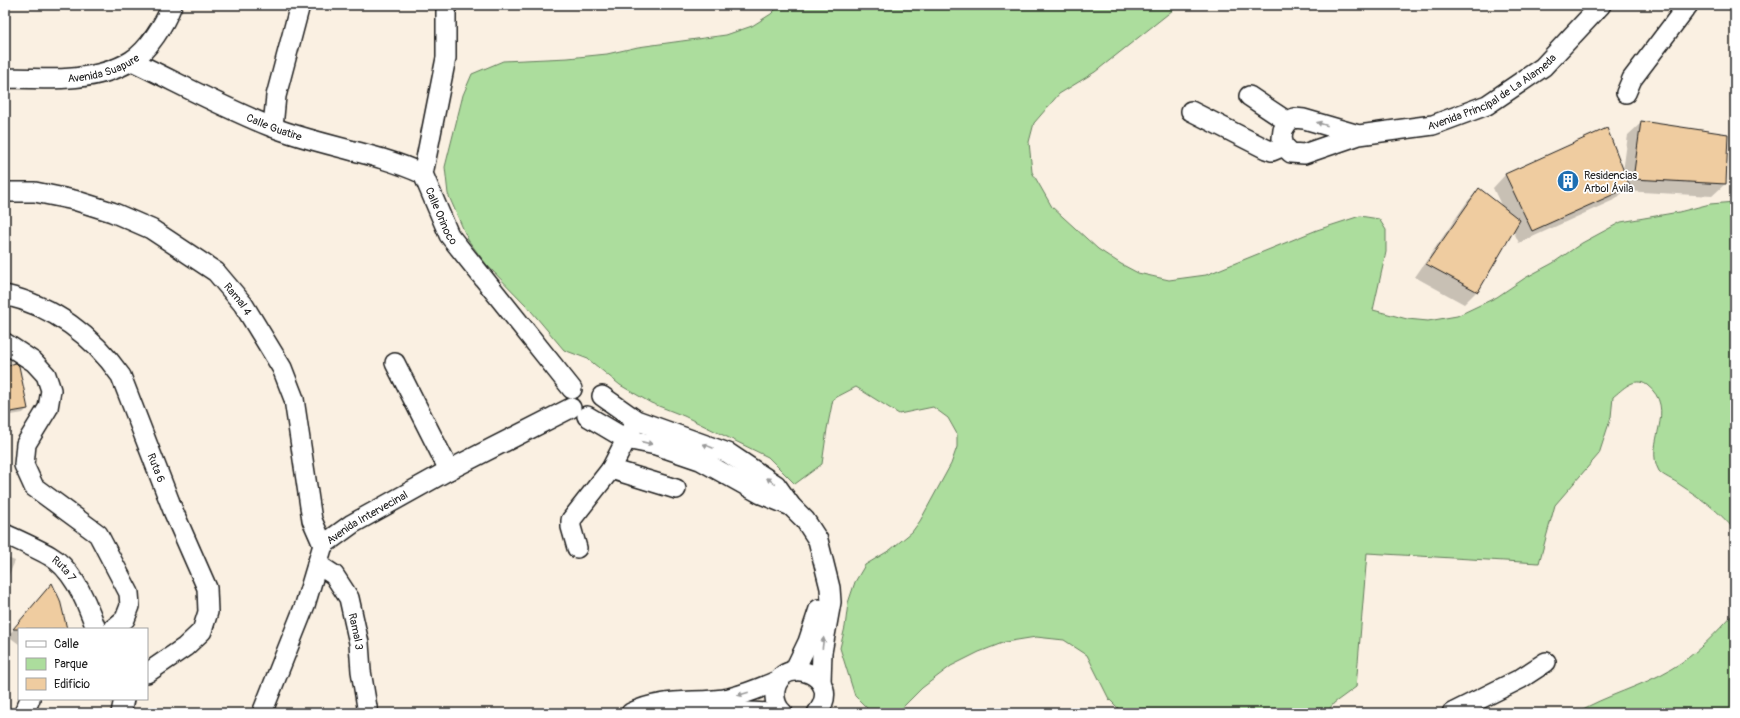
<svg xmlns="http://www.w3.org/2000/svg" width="1740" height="718" viewBox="0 0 1740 718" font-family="Pangolin,sans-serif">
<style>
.green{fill:#acdd9d;stroke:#647c5c}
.shadow{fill:#0003}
.building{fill:#efcca0;stroke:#1c1c1c}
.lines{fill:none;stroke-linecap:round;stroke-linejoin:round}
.minor-casing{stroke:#1c1c1c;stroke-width:22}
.minor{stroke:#fff;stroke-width:19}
.oneway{fill:#999}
.labels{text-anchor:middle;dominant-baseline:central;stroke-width:3.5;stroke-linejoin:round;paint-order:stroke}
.street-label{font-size:11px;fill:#1c1c1c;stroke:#fff}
.poi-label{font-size:11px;fill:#1c1c1c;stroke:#fff;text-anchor:start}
</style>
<rect width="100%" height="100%" fill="#faf0e2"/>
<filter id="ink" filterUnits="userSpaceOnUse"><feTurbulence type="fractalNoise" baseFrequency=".025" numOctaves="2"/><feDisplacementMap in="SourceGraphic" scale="8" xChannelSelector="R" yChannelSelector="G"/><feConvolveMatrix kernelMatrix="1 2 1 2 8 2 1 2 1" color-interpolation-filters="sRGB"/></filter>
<g filter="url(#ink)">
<!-- green -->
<path class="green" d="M780,5H1175L1173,10L1095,72L1059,94L1034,123L1029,142L1032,172L1052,207L1098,249L1121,264L1138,273L1169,280L1206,275L1317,230L1360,216L1379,219L1386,230V252L1373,310L1407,319L1428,321L1457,316L1497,297L1525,278L1553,263L1582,243L1621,222L1679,212L1710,204L1735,202V531C1720,511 1700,498 1679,484C1674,480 1663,476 1659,471C1643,443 1679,410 1647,385C1634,376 1623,389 1613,397L1611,417L1599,454L1555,505L1539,563L1367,553L1356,687L1334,703L1326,713H1123L1109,699L1087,655L1064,640L1036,637L1005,642L979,652L951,666L922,688L897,713H872L855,696L840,648L845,627L848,603L855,582L865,565L890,550L912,532L920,521L951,464L957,447V434L948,418L933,407L899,414L856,387L833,399L827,429L822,464L795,484L768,457L684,416L651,403L620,385L588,359L564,350L526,305L486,264L468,240L448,194L445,167L463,95L472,74L503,61L568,58L607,54L638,47L726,35L752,26L771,14Z
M1735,612V713H1576C1606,695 1641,687 1671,669C1696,655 1716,633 1735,612Z"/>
<!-- shadow -->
<path class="shadow" d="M1641,123L1725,184L1712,196L1624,191L1616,199L1519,243L1513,230L1477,291L1464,304L1415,277L1467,202L1479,189L1502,207L1493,188L1505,175L1606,129L1623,172L1628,135Z
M5,367L27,409L23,413L5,416Z
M5,557L15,561L5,584Z
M48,588L63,629H19V644L8,636Z"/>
<!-- building -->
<path class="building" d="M1641,121L1728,134L1726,184L1633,179Z
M1607,128L1630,187L1532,231L1505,174Z
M1479,188L1520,220L1478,292L1426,264Z
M16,363L19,366L28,409L5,413V366Z
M52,583L60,600L67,629H13Z"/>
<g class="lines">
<!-- minor casing -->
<g class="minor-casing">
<g id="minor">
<path id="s1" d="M446,5V58L423,174L449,235L572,389"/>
<path id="s2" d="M132,61C178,83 224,108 272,127C321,146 375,152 423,174"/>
<path id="s3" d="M5,78C45,79 95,83 131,61C148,51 165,23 172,5"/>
<path d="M1626,93L1632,79L1688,5"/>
<path d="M1249,96L1288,122"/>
<path d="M1191,111L1266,149L1272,151L1284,146"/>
<path d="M273,127L276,96L300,5"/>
<path id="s4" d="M1359,135L1304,119L1294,118L1288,122L1283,130L1282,138L1284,146L1291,153L1304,154L1359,135L1433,125L1487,105L1543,67L1601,5"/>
<path id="s5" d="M5,192H35L74,200L112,212L151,229L216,272L243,304L282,368L294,399L312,520L323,545"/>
<path id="s6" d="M5,295C53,306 93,336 121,376L174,513L207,588L208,612L202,631L185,647L147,673"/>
<path d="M5,343L34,362L46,375L51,390L48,408L26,444L24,465L34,487L98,534L129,593L130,606L125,619L113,629"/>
<path d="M395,363L449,470"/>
<path d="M602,396L636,420L728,453L776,485L791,506L805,520L818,540L830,588L831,602L822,652L821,682"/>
<path d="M587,416L626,439L656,445L700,460L761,494L791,506"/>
<path d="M632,428L611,469L676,489"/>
<path id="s7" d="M5,534C20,541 36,548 50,556C73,569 88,605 96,629"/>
<path d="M577,548L571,527V520L611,469"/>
<path id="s8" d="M317,564L334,575L349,598L359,643L361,671L368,713"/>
<path d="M794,671L808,642L819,609"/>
<path d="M710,710L770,713"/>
<path d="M24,713L30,699"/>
<path d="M121,713L124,699"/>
<path id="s9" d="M262,713L305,605L323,545L352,524L449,470L571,408"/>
<path d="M631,713C662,697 696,704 729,698C746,694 763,687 779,680"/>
<path d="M783,713C776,707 774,699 775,690C782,652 846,676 817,713"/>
<path d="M1452,713L1520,679L1546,662"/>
</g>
</g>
<!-- minor -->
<use href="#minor" class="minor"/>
</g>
<!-- one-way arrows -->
<defs><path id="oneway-solid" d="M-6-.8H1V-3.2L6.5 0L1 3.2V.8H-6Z"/></defs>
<g class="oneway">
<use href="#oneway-solid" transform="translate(1322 124) rotate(-163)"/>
<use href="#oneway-solid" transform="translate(647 443) rotate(13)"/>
<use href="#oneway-solid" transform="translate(708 446) rotate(-158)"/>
<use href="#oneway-solid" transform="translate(771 481) rotate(-144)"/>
<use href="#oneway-solid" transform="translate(823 643) rotate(-83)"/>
<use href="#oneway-solid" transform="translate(743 694) rotate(164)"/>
</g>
</g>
<!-- icons -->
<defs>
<g id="building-disc" transform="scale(1.15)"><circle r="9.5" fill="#1f6fb2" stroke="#fff"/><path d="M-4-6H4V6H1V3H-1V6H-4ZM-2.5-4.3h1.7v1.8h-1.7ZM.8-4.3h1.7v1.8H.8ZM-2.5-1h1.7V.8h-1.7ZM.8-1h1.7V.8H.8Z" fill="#fff"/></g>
</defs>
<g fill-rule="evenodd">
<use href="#building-disc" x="1568" y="181"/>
</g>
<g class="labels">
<!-- street labels -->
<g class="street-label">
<text stroke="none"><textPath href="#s3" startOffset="100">Avenida Suapure</textPath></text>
<text stroke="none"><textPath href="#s4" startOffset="324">Avenida Principal de La Alameda</textPath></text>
<text stroke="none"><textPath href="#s2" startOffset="157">Calle Guatire</textPath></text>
<text stroke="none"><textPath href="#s1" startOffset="217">Calle Orinoco</textPath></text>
<text stroke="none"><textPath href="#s5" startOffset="265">Ramal 4</textPath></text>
<text stroke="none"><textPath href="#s6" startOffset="243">Ruta 6</textPath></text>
<text stroke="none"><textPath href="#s9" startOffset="231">Avenida Intervecinal</textPath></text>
<text stroke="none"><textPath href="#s7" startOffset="69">Ruta 7</textPath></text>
<text stroke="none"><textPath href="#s8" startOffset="82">Ramal 3</textPath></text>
</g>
<!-- poi labels -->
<g class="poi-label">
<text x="1584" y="175">Residencias<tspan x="1584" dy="13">Arbol Ávila</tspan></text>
</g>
</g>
<!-- margin -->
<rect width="1740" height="718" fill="none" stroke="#fff" stroke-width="20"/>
<rect x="10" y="10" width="1720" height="698" fill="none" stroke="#1c1c1c" stroke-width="1.5" filter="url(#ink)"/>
<!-- legend -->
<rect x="18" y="628" width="130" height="72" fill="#ffffff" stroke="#a4a4a4"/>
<rect x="26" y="641" width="20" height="6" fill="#ffffff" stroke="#a4a4a4"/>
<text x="54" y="648" font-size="12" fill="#1c1c1c">Calle</text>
<rect x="26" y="658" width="20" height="12" fill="#acdd9d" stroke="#a4a4a4"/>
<text x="54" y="668" font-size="12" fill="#1c1c1c">Parque</text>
<rect x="26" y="678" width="20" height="12" fill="#efcca0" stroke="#a4a4a4"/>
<text x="54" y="688" font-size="12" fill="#1c1c1c">Edificio</text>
</svg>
